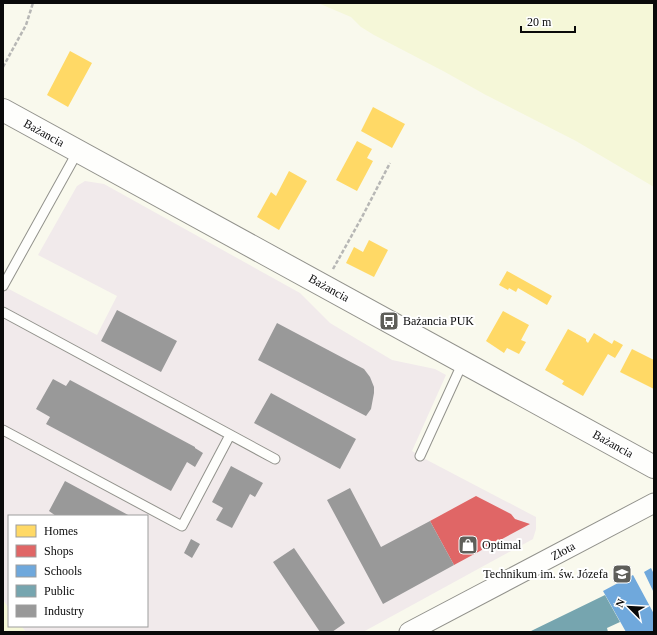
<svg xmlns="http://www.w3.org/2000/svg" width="657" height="635" viewBox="0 0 657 635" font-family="'Times New Roman',serif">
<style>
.industrial{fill:#f1eaeb}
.farmland{fill:#f5f7d8}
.homes{fill:#ffd966}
.shops{fill:#e06666}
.schools{fill:#6fa8dc}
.public{fill:#76a5af}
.industry{fill:#999}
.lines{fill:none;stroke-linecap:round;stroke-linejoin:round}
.service-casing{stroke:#92928c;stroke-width:11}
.minor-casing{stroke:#92928c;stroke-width:21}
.tertiary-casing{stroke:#92928c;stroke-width:24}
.path{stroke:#b7b7b5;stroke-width:2.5;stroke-dasharray:4 2;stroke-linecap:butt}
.service{stroke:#fefefc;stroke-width:9}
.minor{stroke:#fefefc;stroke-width:19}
.tertiary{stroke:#fefefc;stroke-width:22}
.labels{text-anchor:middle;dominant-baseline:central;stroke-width:4;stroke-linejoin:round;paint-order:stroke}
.street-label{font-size:12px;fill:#0a0a0a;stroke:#fff}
.poi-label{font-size:12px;fill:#0a0a0a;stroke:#fff;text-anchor:start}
</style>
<rect width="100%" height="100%" fill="#f9f9ed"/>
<!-- industrial -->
<path class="industrial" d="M85,181L104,184L300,293L330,323L392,360L435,369L446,375L412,451L427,460L536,517V529L533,539L363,632H26L21,626H147V516H9V609L3,600V286L97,335L117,296L38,255L77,186Z"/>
<!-- farmland -->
<path class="farmland" d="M318,3H654V187L576,141L484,94L445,72L374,35L361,27L351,17Z
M3,600L9,609V626H21L26,632H3Z"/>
<!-- homes -->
<path class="homes" d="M70,51L92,63L68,107L47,95Z
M373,107L405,124L392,148L361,131Z
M357,141L372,149L367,158L373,161L357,191L336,180Z
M289,171L307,181L279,230L257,217L271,192L276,196Z
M369,240L388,250L374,277L346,263L354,247L363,252Z
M507,271L552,296L547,305L518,288L516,292L509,288L508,290L499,285Z
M503,311L529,325L521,340L526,342L519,354L507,348L504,353L486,341Z
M568,329L586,339V341L588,343L594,333L612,344L614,340L623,345L615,358L608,354L583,396L562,384L564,381L545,370Z
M632,349L654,360V389L620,372Z"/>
<!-- shops -->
<path class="shops" d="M476,496L511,514L515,519L530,524L454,565L430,521Z"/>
<!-- schools -->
<path class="schools" d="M651,568L654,574V593L644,572Z
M633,575L654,614V632H626L603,591Z"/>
<!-- public -->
<path class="public" d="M605,595L620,622L607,628L608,632H529Z"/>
<!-- industry -->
<path class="industry" d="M117,310L177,341L161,372L101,341Z
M277,323L364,369L370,377L374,387V393L371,409L366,416L258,360Z
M53,379L66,386L70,380L195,447V448L203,453L195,467L187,462L171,491L46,424L50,417L36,409Z
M271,393L356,439L340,469L254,423Z
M231,466L263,483L255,497L250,494L232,528L216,520L223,508L212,502Z
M65,481L130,516H56L49,511Z
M350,488L381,547L430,521L454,565L383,604L327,500Z
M191,539L200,544L192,558L184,553Z
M294,548L345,623L332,632H320L273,562Z"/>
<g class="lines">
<!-- service casing -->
<g class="service-casing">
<path id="service" d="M3,286L78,151
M3,312L275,459
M3,430L182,526L230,435
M420,456L463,362"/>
</g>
<!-- minor casing -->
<g class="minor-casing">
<path id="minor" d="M409,632L654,503"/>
</g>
<!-- tertiary casing -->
<g class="tertiary-casing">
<path id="tertiary" d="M3,110L654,467"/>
</g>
<!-- path -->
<path class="path" d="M3,67L26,25L33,3
M333,269L362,217L390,163"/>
<!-- service -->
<use href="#service" class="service"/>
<!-- minor -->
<use href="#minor" class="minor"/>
<!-- tertiary -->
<use href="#tertiary" class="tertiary"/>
</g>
<!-- icons -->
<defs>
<g id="bus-square" transform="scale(1)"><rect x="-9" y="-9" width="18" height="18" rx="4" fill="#5e5e59" stroke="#fff"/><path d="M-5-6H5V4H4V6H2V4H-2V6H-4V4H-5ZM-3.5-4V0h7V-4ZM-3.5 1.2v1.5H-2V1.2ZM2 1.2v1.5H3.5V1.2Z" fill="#fff"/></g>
<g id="shop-square" transform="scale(1)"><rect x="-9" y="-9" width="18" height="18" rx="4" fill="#5e5e59" stroke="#fff"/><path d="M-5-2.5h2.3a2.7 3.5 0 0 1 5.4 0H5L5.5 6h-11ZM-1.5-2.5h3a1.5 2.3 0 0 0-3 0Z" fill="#fff"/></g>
<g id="school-square" transform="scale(1)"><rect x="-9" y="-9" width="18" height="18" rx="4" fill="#5e5e59" stroke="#fff"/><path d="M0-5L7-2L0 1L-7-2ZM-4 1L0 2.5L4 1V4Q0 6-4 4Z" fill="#fff"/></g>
</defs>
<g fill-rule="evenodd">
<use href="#bus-square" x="389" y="321"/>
<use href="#shop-square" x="468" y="545"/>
<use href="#school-square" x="622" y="574"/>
</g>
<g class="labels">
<!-- street labels -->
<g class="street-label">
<text transform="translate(44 133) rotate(29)">Bażancia</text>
<text transform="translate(329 288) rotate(29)">Bażancia</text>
<text transform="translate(613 444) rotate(29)">Bażancia</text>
<text transform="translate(563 551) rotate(-28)">Złota</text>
</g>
<!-- poi labels -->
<g class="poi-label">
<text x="403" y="321">Bażancia PUK</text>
<text x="482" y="545">Optimal</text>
<text x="608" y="574" text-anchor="end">Technikum im. św. Józefa</text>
</g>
</g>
<!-- border -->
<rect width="657" height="635" fill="none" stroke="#0a0a0a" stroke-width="8"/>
<!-- legend -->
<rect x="8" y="515" width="140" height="112" fill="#ffffff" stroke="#9d9d9d"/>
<rect x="16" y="525" width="20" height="12" fill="#ffd966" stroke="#9d9d9d"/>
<text x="44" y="535" font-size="12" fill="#0a0a0a">Homes</text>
<rect x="16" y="545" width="20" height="12" fill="#e06666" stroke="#9d9d9d"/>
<text x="44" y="555" font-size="12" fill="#0a0a0a">Shops</text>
<rect x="16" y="565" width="20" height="12" fill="#6fa8dc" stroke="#9d9d9d"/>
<text x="44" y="575" font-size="12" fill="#0a0a0a">Schools</text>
<rect x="16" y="585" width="20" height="12" fill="#76a5af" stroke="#9d9d9d"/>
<text x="44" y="595" font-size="12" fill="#0a0a0a">Public</text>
<rect x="16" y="605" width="20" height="12" fill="#999999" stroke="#9d9d9d"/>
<text x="44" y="615" font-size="12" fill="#0a0a0a">Industry</text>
<!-- north arrow -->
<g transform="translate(629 607) rotate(294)" stroke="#ffffff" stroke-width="3" paint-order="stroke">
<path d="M0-3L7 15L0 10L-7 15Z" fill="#0a0a0a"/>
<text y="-6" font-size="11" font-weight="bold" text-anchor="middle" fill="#0a0a0a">N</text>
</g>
<!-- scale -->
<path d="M521 26v6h54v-6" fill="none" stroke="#0a0a0a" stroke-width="2"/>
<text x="527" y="26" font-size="12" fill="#0a0a0a" stroke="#ffffff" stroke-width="3" paint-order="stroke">20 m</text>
</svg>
